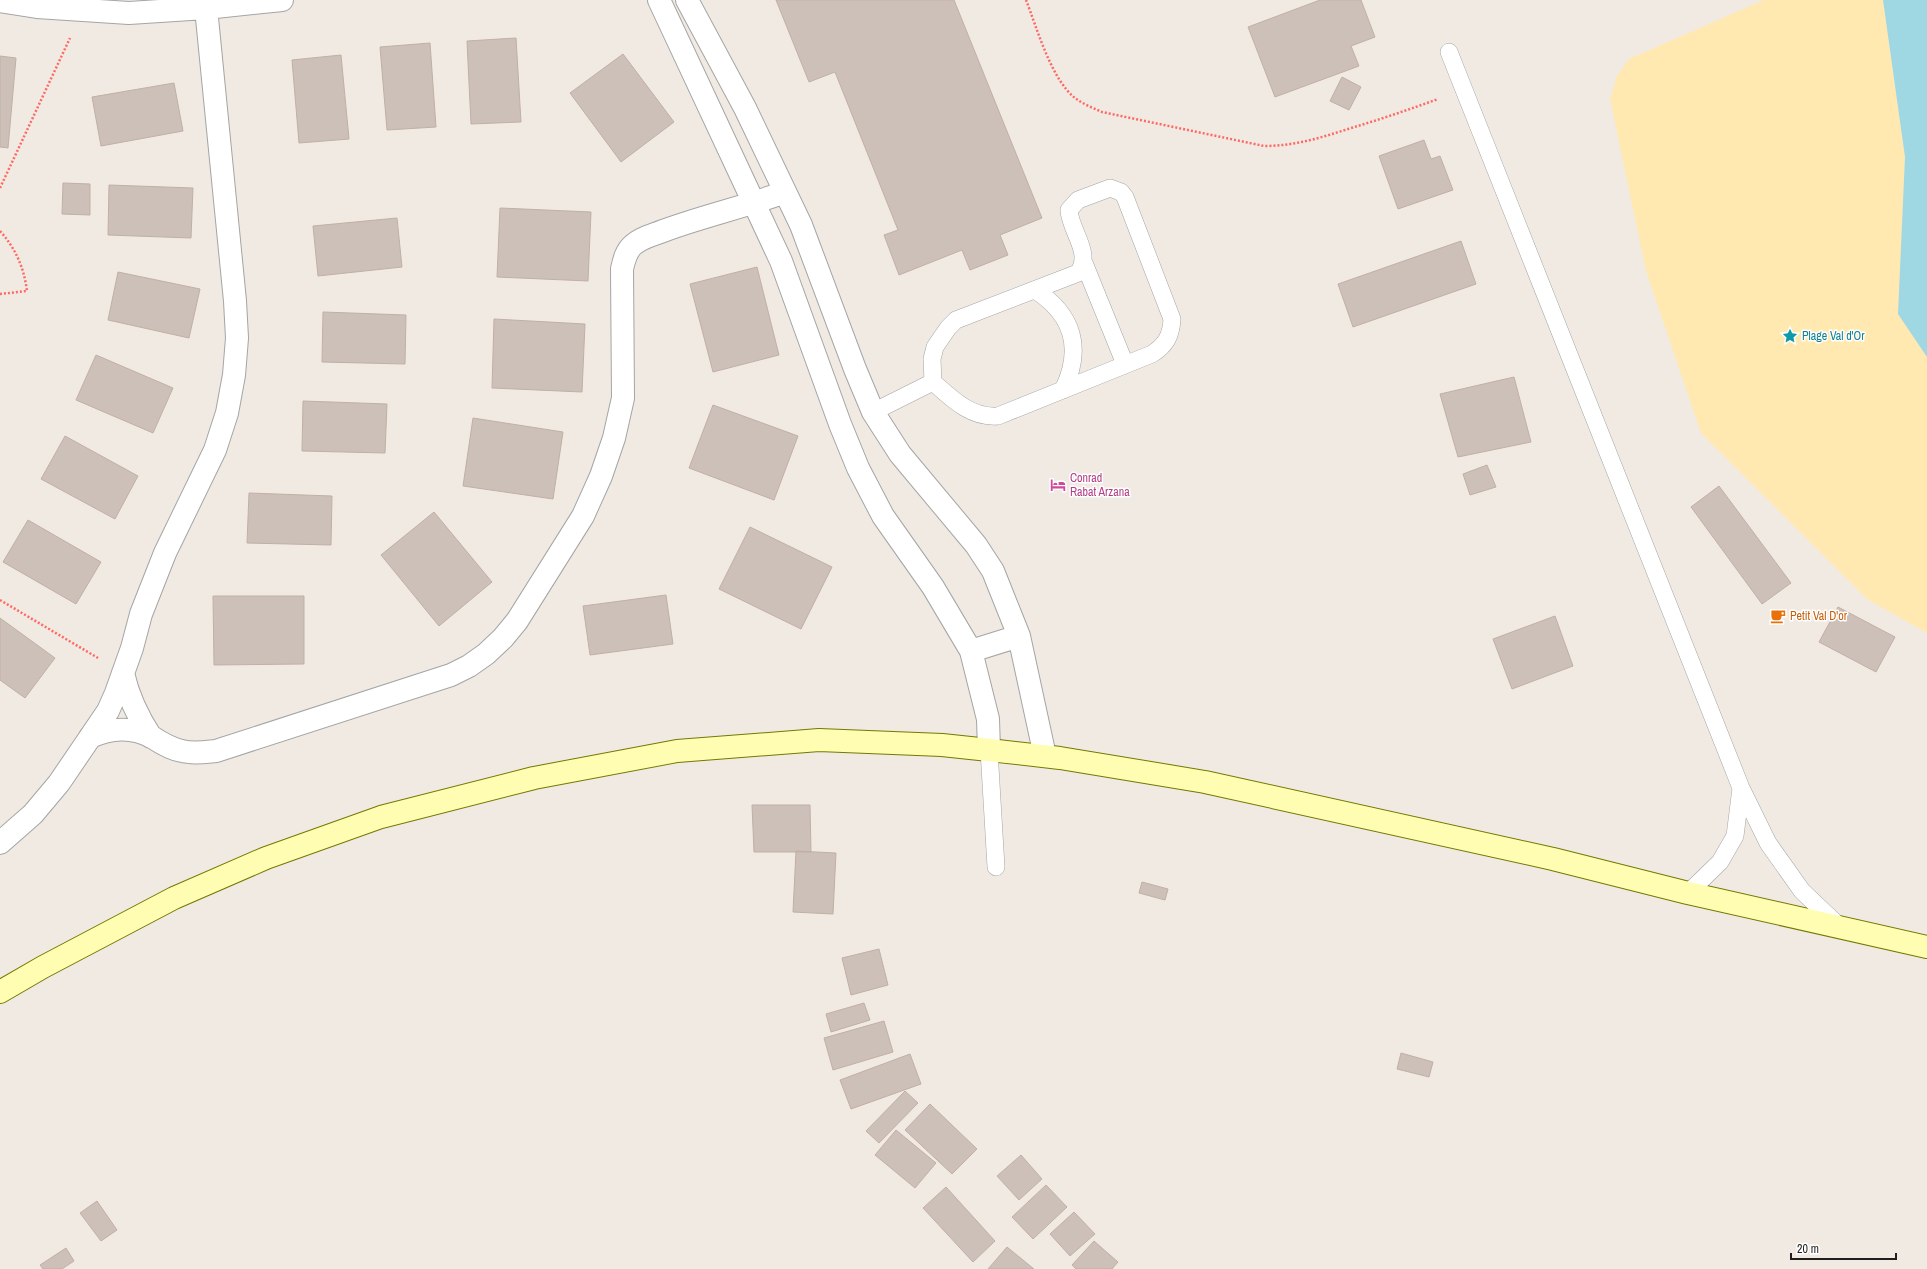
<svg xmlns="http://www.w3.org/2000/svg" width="1927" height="1269" viewBox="0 0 1927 1269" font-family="'Archivo Narrow',sans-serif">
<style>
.sand{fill:#ffe9b1}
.water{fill:#9fd7e2}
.building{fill:#ccc0b8;stroke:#c3afa4}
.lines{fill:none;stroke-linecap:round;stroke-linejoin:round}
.service-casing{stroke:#a5a5a5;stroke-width:18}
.minor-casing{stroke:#a5a5a5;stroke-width:24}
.secondary-casing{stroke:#757900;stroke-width:24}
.path{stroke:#ff6964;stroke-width:2.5;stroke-dasharray:2 2;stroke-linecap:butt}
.service{stroke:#fff;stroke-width:17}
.minor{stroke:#fff;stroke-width:22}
.secondary{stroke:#fffdb1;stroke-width:22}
.labels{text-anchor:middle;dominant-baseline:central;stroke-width:3;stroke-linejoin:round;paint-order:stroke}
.culture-label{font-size:12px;fill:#0d838f;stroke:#fff;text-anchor:start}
.hotel-label{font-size:12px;fill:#b23c85;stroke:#fff;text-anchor:start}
.food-label{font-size:12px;fill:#c56008;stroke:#fff;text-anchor:start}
</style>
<rect width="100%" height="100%" fill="#f0eae3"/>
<!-- sand -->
<path class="sand" d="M1764,0H1883L1905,157L1898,314L1927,357V633L1867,599L1701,433L1646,271L1610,99L1617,76L1629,59Z"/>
<!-- water -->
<path class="water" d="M1883,0H1927V357L1898,314L1905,157Z"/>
<!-- building -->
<path class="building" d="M776,0H954L1042,218L1000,235L1008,255L970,270L962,250L899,275L884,235L898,230L835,72L809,82Z
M1320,0H1361L1375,37L1351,46L1359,66L1275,97L1248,27Z
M516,38L521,122L471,124L467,41Z
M430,43L436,127L387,130L380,47Z
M623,54L674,122L621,162L570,93Z
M341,55L349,139L299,143L292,60Z
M0,56L16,58L8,148L0,147Z
M1342,77L1361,87L1349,110L1330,101Z
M174,83L183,131L101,146L92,97Z
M1424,140L1431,159L1440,156L1453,190L1398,209L1379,156Z
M63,183L90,184V215L62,214Z
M109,185L193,188L191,238L108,235Z
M500,208L591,212L588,281L497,277Z
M397,218L402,267L318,276L313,226Z
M1461,241L1476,284L1353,327L1338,284Z
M757,267L779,355L713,372L690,284Z
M118,272L200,289L189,338L108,320Z
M323,312L406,315L405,364L322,362Z
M494,319L585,324L582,392L492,388Z
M96,355L173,388L153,433L76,400Z
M1514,377L1531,442L1458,457L1440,394Z
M303,401L387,404L385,453L302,451Z
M713,405L798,436L774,500L689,468Z
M473,418L563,432L553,499L463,486Z
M65,436L138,476L115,519L41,479Z
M1487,465L1496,487L1470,495L1463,474Z
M1719,486L1791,583L1762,604L1691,507Z
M249,493L332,496L331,545L247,543Z
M434,512L492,582L439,626L381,555Z
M28,520L101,562L76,604L3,562Z
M750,527L832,567L801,629L719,589Z
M666,595L673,644L590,655L583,606Z
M213,596H304V664L214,665Z
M1838,607L1895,637L1876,672L1819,642Z
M1555,616L1573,666L1512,689L1493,639Z
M0,618L55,658L25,698L0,680Z
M752,805H810L811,852H754Z
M796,851L836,853L833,914L793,912Z
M1142,882L1168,889L1165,900L1139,893Z
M879,949L888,985L851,995L842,958Z
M864,1003L870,1020L831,1032L826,1014Z
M884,1021L893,1052L833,1070L824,1038Z
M1401,1053L1433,1062L1429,1077L1397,1069Z
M910,1054L921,1084L851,1109L840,1080Z
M905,1091L918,1103L879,1143L866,1131Z
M930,1104L977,1149L952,1174L905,1130Z
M896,1130L936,1163L915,1188L875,1155Z
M1021,1155L1042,1179L1019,1200L997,1176Z
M1046,1185L1067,1207L1033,1239L1012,1217Z
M946,1187L995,1241L973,1262L923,1208Z
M97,1201L117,1230L101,1241L80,1213Z
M1074,1212L1095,1234L1070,1256L1050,1234Z
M1094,1241L1118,1262L1112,1269H1076L1072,1265Z
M1007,1247L1034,1269H988Z
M66,1248L74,1261L62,1269H43L40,1265Z"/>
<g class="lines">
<!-- service casing -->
<g class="service-casing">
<path id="service" d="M1449,52L1741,788L1768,843L1802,891L1842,929
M1110,188L1121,192L1125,197L1172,319C1171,336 1166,345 1152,354L998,416C971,418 952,399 933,382L932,359L935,347L948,328L956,320L1078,273C1093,253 1070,231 1069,210L1078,200Z
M1084,263L1125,364
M1035,290C1074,315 1083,349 1063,390
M873,412L933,382
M989,750L996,867
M1688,893L1720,862L1735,836L1741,788"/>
</g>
<!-- minor casing -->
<g class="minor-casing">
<path id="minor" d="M659,0L781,261L840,424L858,468L883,516L933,587L971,651L988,719L989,750
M687,0L745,108L801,225L855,369L873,412L900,454L976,545L993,571L1019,636L1045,756
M0,1L37,7L129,13L206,8L282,0
M971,651L1019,636
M123,673C128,696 138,717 151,737
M90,737C111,728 131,726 152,737C161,743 171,749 182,751C193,754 205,752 216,751L451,675L469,666L486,654L503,638L517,621L583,516L601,476L614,438L623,398L622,269C624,260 626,251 633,245C642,237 653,235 663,231C703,216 745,207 785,192
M0,843L33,814L59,783L108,711L116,693L132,648L141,614L165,553L215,450L227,413L234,375L237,338L235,301L206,8"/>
</g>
<!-- secondary casing -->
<g class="secondary-casing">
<path id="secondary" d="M0,992L43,967L174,898L266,858L381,817L534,778L677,751L819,740L942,745L989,750L1060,758L1205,782L1553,859L1688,893L1927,947"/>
</g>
<!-- path -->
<path class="path" d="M1026,0C1037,28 1051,79 1075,98C1083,104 1093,108 1102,112L1264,146C1294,146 1320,138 1348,129C1378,120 1408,110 1438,99
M0,188L70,38
M0,231C16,249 24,268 27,291L0,294
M0,600L98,658"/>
<!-- service -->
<use href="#service" class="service"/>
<!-- minor -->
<use href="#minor" class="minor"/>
<!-- secondary -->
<use href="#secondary" class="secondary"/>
</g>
<!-- icons -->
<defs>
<g id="sight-bare" transform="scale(1.2)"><path d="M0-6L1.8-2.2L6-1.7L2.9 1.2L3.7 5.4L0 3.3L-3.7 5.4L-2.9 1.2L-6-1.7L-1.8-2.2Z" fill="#0f9aa8" stroke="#fff" stroke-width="2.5" paint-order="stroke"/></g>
<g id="hotel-bare" transform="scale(1.2)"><path d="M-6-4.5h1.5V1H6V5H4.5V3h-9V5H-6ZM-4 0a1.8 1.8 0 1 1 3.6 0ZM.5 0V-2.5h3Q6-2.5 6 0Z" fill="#d1479c" stroke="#fff" stroke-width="2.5" paint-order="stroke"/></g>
<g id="cafe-bare" transform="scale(1.2)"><path d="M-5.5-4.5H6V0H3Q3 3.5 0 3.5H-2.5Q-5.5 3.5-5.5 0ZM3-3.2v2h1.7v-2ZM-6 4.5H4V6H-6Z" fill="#e8710a" stroke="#fff" stroke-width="2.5" paint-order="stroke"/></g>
</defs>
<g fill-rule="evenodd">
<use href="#sight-bare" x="1790" y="336"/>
<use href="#hotel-bare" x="1058" y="485"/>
<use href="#cafe-bare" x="1778" y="616"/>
</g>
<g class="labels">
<!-- culture labels -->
<g class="culture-label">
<text x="1802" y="336">Plage Val d'Or</text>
</g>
<!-- hotel labels -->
<g class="hotel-label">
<text x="1070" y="478">Conrad<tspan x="1070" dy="14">Rabat Arzana</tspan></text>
</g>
<!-- food labels -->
<g class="food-label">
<text x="1790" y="616">Petit Val D'or</text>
</g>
</g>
<!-- scale -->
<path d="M1791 1253v6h105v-6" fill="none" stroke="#1e1e1e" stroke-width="2"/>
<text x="1797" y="1253" font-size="12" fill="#1e1e1e" stroke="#ffffff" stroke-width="3" paint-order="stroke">20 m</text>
</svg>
